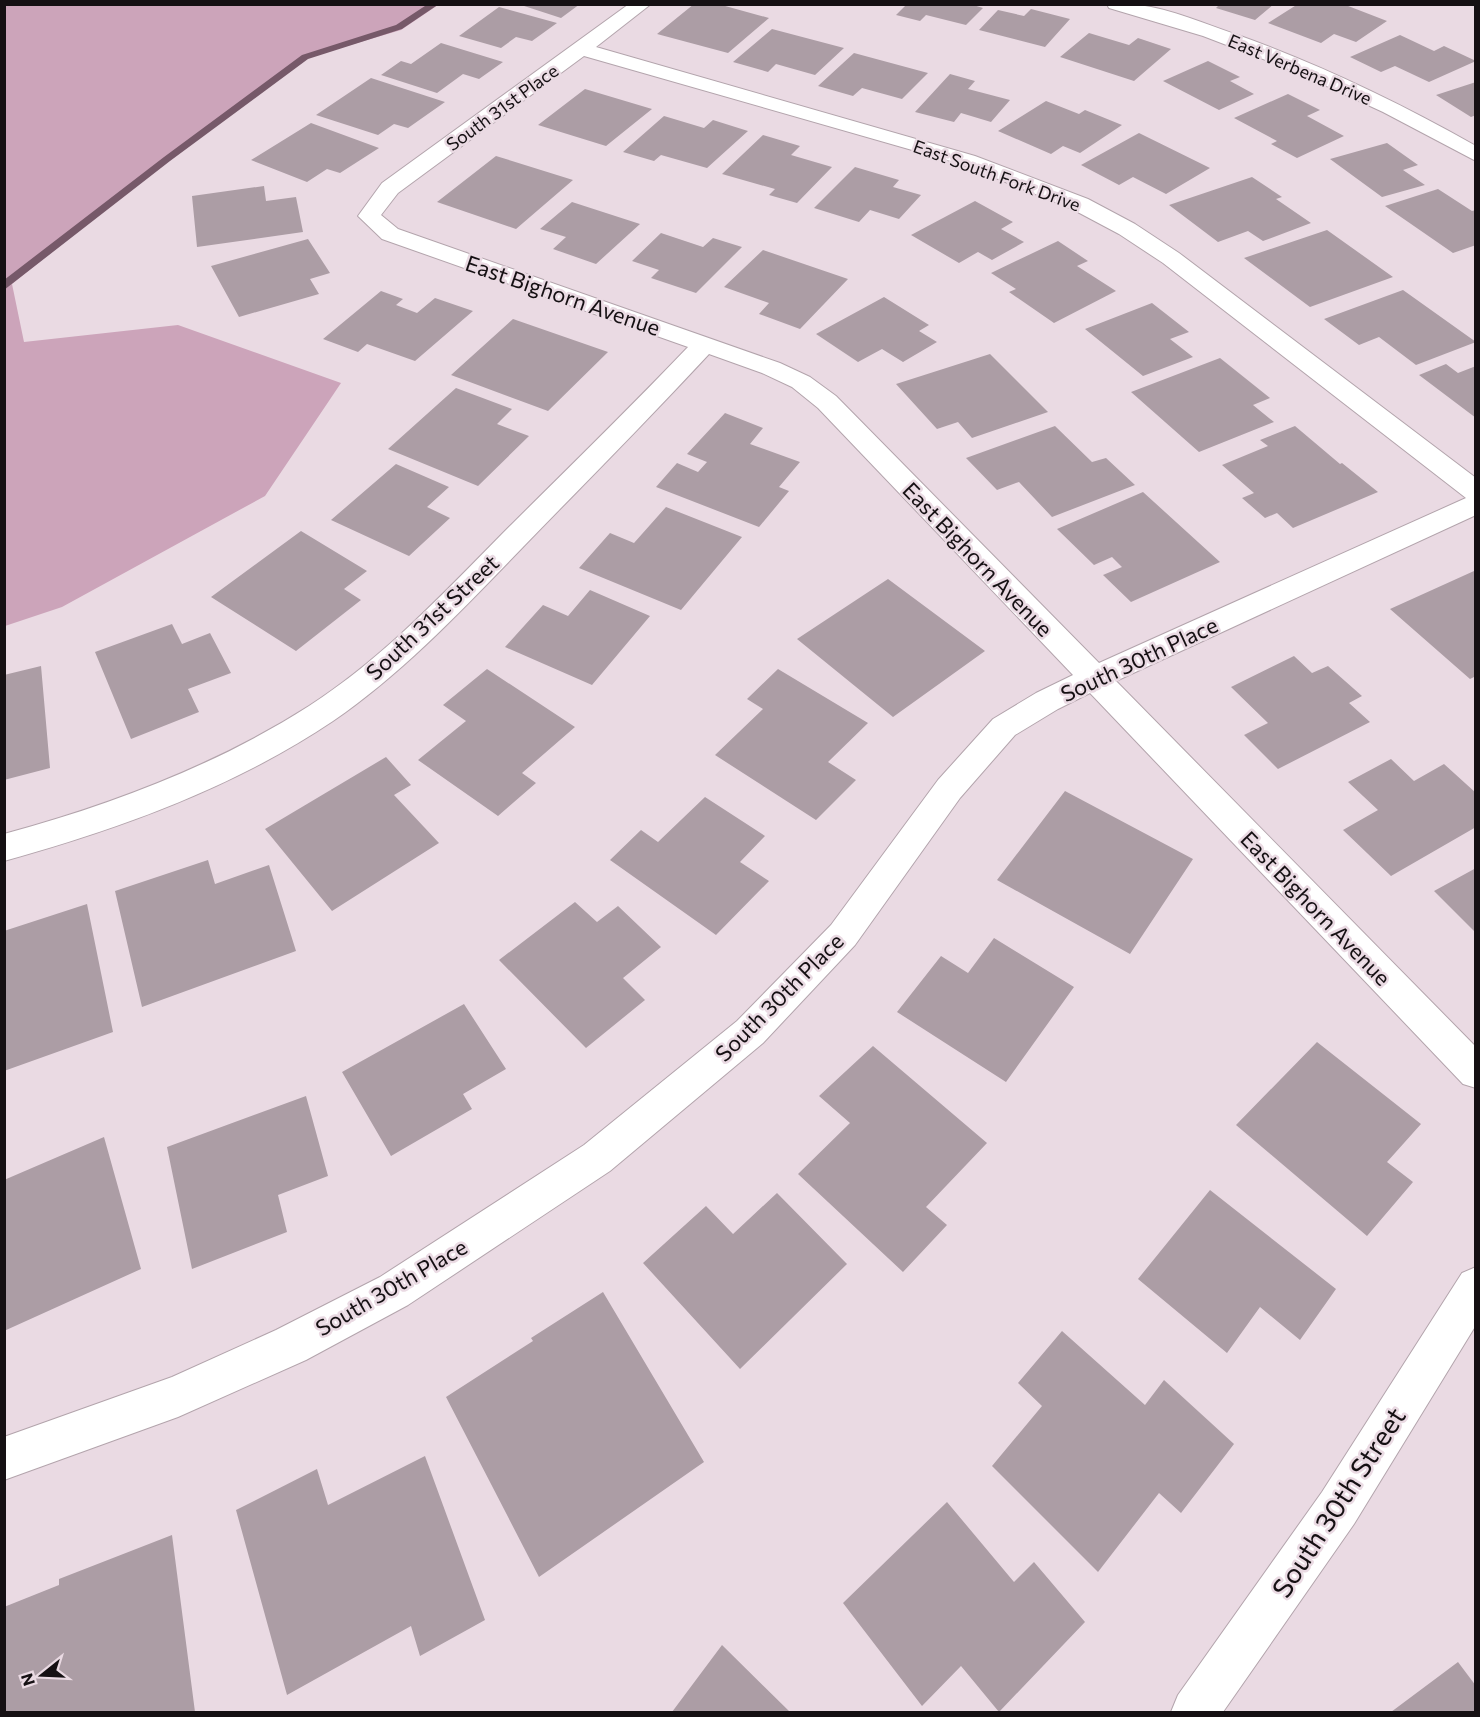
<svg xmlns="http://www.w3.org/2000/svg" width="1480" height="1717" viewBox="0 0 1480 1717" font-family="Commissioner,sans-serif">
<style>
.green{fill:#cca4ba}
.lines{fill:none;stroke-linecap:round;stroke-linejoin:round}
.stream{fill:#765969;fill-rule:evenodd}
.building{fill:#ac9da5}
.minor-casing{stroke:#b3a4ac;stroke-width:2}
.minor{fill:#fff;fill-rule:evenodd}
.labels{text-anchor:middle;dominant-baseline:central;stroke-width:5;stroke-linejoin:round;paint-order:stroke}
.far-street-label{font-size:18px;fill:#151013;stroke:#eadae3}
.street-label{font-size:22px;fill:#151013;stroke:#eadae3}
.near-street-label{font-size:27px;fill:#151013;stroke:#eadae3}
</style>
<rect width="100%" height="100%" fill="#eadae3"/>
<!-- green -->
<path class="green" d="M4,5H438L401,30L303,59L154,170L12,284L24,342L178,325L341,383L265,496L62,607L5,626Z"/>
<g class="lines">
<!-- stream -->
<path class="stream" d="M428,4H439L402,29L308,59L170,161L4,290V280L164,157L302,55L396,25Z"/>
</g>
<!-- building -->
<path class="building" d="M518,4H580L561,18Z
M694,4H718L769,18L728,53L657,34Z
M907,4H970L983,8L966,25L926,15L920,21L896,15Z
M1220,4H1274L1255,20L1216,8Z
M1298,4H1343L1387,21L1356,42L1334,34L1321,43L1268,23Z
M499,7L557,23L532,41L516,37L501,48L459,36Z
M1031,9L1070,19L1045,47L979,30L998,10L1024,16Z
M772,29L844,48L815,75L776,64L768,72L733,62Z
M1089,33L1129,45L1138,38L1171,49L1134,81L1060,57Z
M1400,35L1434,51L1444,46L1476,61L1429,82L1395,66L1381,72L1350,57Z
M441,43L503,62L479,79L463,74L437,93L381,75L401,61L411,64Z
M854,53L928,73L902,99L862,88L853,96L818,86Z
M1208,61L1240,77L1230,81L1254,94L1219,110L1163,81Z
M950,74L975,81L968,89L1010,100L991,122L961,113L954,122L915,112Z
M371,78L445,102L408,128L394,124L378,135L316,115Z
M1476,82V115L1471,117L1436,95Z
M585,89L652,109L606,146L538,125Z
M1288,94L1320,110L1307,116L1344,136L1297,158L1271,144L1277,141L1234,118Z
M1046,101L1079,114L1085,110L1122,125L1080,153L1063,146L1051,154L998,131Z
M664,116L704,128L713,120L748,131L707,168L661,155L654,161L623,152Z
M311,123L379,148L340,173L327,169L307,182L251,160Z
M1139,133L1210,168L1166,194L1133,177L1119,185L1081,165Z
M763,135L800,146L791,155L832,167L797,203L769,195L775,189L722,174Z
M1387,143L1418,165L1403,170L1425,185L1382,197L1330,159Z
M496,156L573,180L516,229L437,202Z
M855,167L899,180L893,187L921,195L899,219L870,210L859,222L814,208Z
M1252,177L1282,197L1276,199L1311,223L1263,241L1248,231L1218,242L1169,205Z
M264,186L266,201L296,197L303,232L197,247L192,196Z
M1438,189L1472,211L1476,210V245L1453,253L1385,206Z
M975,201L1013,222L1001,229L1024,242L992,260L978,252L959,263L911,235Z
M572,202L640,224L596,264L553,249L566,237L540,229Z
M1327,230L1393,277L1310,307L1244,258Z
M661,233L703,247L713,238L742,247L696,293L651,278L659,270L632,261Z
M308,239L330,273L310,279L319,294L239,317L211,266Z
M1058,241L1088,261L1077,266L1116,291L1054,323L1009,292L1016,289L991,273Z
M763,250L848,279L800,329L759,314L769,303L724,287Z
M1403,290L1476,342L1416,365L1379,337L1359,345L1324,319Z
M381,291L403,299L396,305L417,313L435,298L473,311L415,361L367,344L358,352L323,339Z
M884,297L929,325L919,331L937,342L903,362L882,349L858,362L816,334Z
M1152,303L1189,332L1170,339L1193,357L1143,376L1085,329Z
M513,319L608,352L548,411L451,375Z
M990,354L1048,412L972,438L958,422L937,429L896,384Z
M1220,358L1270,398L1253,405L1274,422L1199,452L1131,392Z
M1446,364L1458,373L1476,366V418L1419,375Z
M456,388L512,409L497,424L529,436L478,486L388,449Z
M725,413L763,428L750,444L800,462L779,487L789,491L759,527L656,487L677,463L698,472L707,462L687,454Z
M1055,426L1092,462L1106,458L1135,485L1052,517L1019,482L997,490L966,458Z
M1295,426L1340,464L1342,463L1378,492L1293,528L1277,513L1265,518L1242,498L1254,493L1222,465L1268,446L1260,440Z
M396,464L449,487L427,507L450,518L409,556L331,520Z
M1143,492L1220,562L1131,602L1103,575L1122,567L1112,557L1094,565L1057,529Z
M666,507L742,537L681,610L579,568L610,533L634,543Z
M301,531L367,571L344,589L361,600L296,651L211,597Z
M1474,571L1476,676L1470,679L1390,609Z
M888,579L985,651L893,717L797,639Z
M590,590L650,616L592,685L505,647L543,605L568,616Z
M172,624L182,644L210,633L231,673L188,689L199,712L131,739L95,652Z
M1294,656L1312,673L1328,666L1362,696L1349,703L1370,722L1278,769L1244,735L1268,723L1231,687Z
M41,666L50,768L4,780V675Z
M487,669L575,727L522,773L536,783L498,816L418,760L466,721L443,705Z
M778,669L868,723L828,762L856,780L816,820L715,755L763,709L747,699Z
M386,757L411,785L394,795L439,843L332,911L265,829Z
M1391,759L1414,781L1444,764L1476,793V827L1391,876L1343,830L1378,810L1348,782Z
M1065,791L1193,859L1130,954L997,880Z
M705,797L765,836L740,862L769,881L716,935L610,860L641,830L658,842Z
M208,860L215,884L269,865L296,951L142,1007L115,891Z
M1476,868V933L1434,891Z
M575,902L597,922L618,906L661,947L623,978L645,1000L586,1048L499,960Z
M87,904L113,1032L4,1071V931Z
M994,938L1074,987L1006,1082L897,1012L941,956L968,973Z
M464,1004L506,1069L463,1094L472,1109L391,1156L342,1072Z
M1317,1042L1421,1124L1387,1162L1413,1182L1367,1236L1236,1125Z
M873,1046L987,1143L926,1207L947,1225L903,1272L798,1174L850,1123L819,1096Z
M306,1096L328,1176L278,1195L287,1232L192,1269L167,1147Z
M104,1137L141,1269L4,1331V1180Z
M1210,1190L1336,1289L1300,1340L1260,1307L1227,1353L1138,1279Z
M777,1193L847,1264L740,1369L643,1263L706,1206L733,1234Z
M603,1292L704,1462L539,1577L446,1397L533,1341L531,1338Z
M1062,1331L1145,1405L1164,1380L1234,1444L1181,1513L1159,1493L1098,1572L992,1466L1042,1406L1018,1383Z
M425,1456L485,1620L420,1656L411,1626L287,1695L236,1510L317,1469L328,1505Z
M947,1502L1014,1582L1034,1562L1085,1622L999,1712L961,1666L922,1706L843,1603Z
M172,1535L195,1712H4V1607L59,1585V1579Z
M722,1645L790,1712H672Z
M1458,1662L1476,1686V1712H1391Z"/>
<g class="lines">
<!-- minor casing -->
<g class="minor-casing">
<path id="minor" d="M629,4H651L596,47L975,156L1088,199L1135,224L1179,253L1476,478V515L1116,681L1476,1047V1088L1463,1084L1090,693L1058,709L1015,735L960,798L855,945L763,1043L610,1171L408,1305L306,1360L178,1417L4,1480V1437L172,1377L276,1330L380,1277L584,1145L737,1021L831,925L938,780L993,719L1036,693L1073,675L818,408L792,387L762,373L709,354C648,420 585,483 523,547C463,609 404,672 333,721C233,788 119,829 4,861V834C111,805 215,766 309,706C382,659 442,595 502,534C564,472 627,411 688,347L382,239L358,216L382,183ZM584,56L961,164L1072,209L1119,234L1163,263L1466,498L1099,663L836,396L810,377L780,363L398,229L381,215L398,193Z
M1107,4C1117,4 1129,3 1139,5C1171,9 1205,24 1235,34C1319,64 1398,102 1476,146V161L1383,112L1294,71L1203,36L1109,8Z
M1476,1267V1325L1354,1524L1223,1712H1171L1178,1695L1322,1492L1462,1273Z"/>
</g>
<!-- minor -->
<use href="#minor" class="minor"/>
</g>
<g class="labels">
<!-- far-street labels -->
<g class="far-street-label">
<text transform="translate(1300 69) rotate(23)">East Verbena Drive</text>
<text transform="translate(502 107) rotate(-36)">South 31st Place</text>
<text transform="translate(997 175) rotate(20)">East South Fork Drive</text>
</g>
<!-- street labels -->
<g class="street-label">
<text transform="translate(563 295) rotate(19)">East Bighorn Avenue</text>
<text transform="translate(978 559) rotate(46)">East Bighorn Avenue</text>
<text transform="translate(432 617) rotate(-43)">South 31st Street</text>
<text transform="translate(1139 659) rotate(-25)">South 30th Place</text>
<text transform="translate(1316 908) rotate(46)">East Bighorn Avenue</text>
<text transform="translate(779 997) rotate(-45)">South 30th Place</text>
<text transform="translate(391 1287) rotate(-30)">South 30th Place</text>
</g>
<!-- near-street labels -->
<g class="near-street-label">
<text transform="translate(1338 1502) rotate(-57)">South 30th Street</text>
</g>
</g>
<!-- border -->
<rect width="1480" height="1717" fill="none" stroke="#151013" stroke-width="12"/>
<!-- north arrow -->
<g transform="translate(42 1675) rotate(252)" stroke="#eadae3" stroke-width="4.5" paint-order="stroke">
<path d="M0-4.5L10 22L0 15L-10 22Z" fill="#151013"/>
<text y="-9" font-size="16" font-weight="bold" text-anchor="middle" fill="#151013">N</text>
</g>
</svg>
